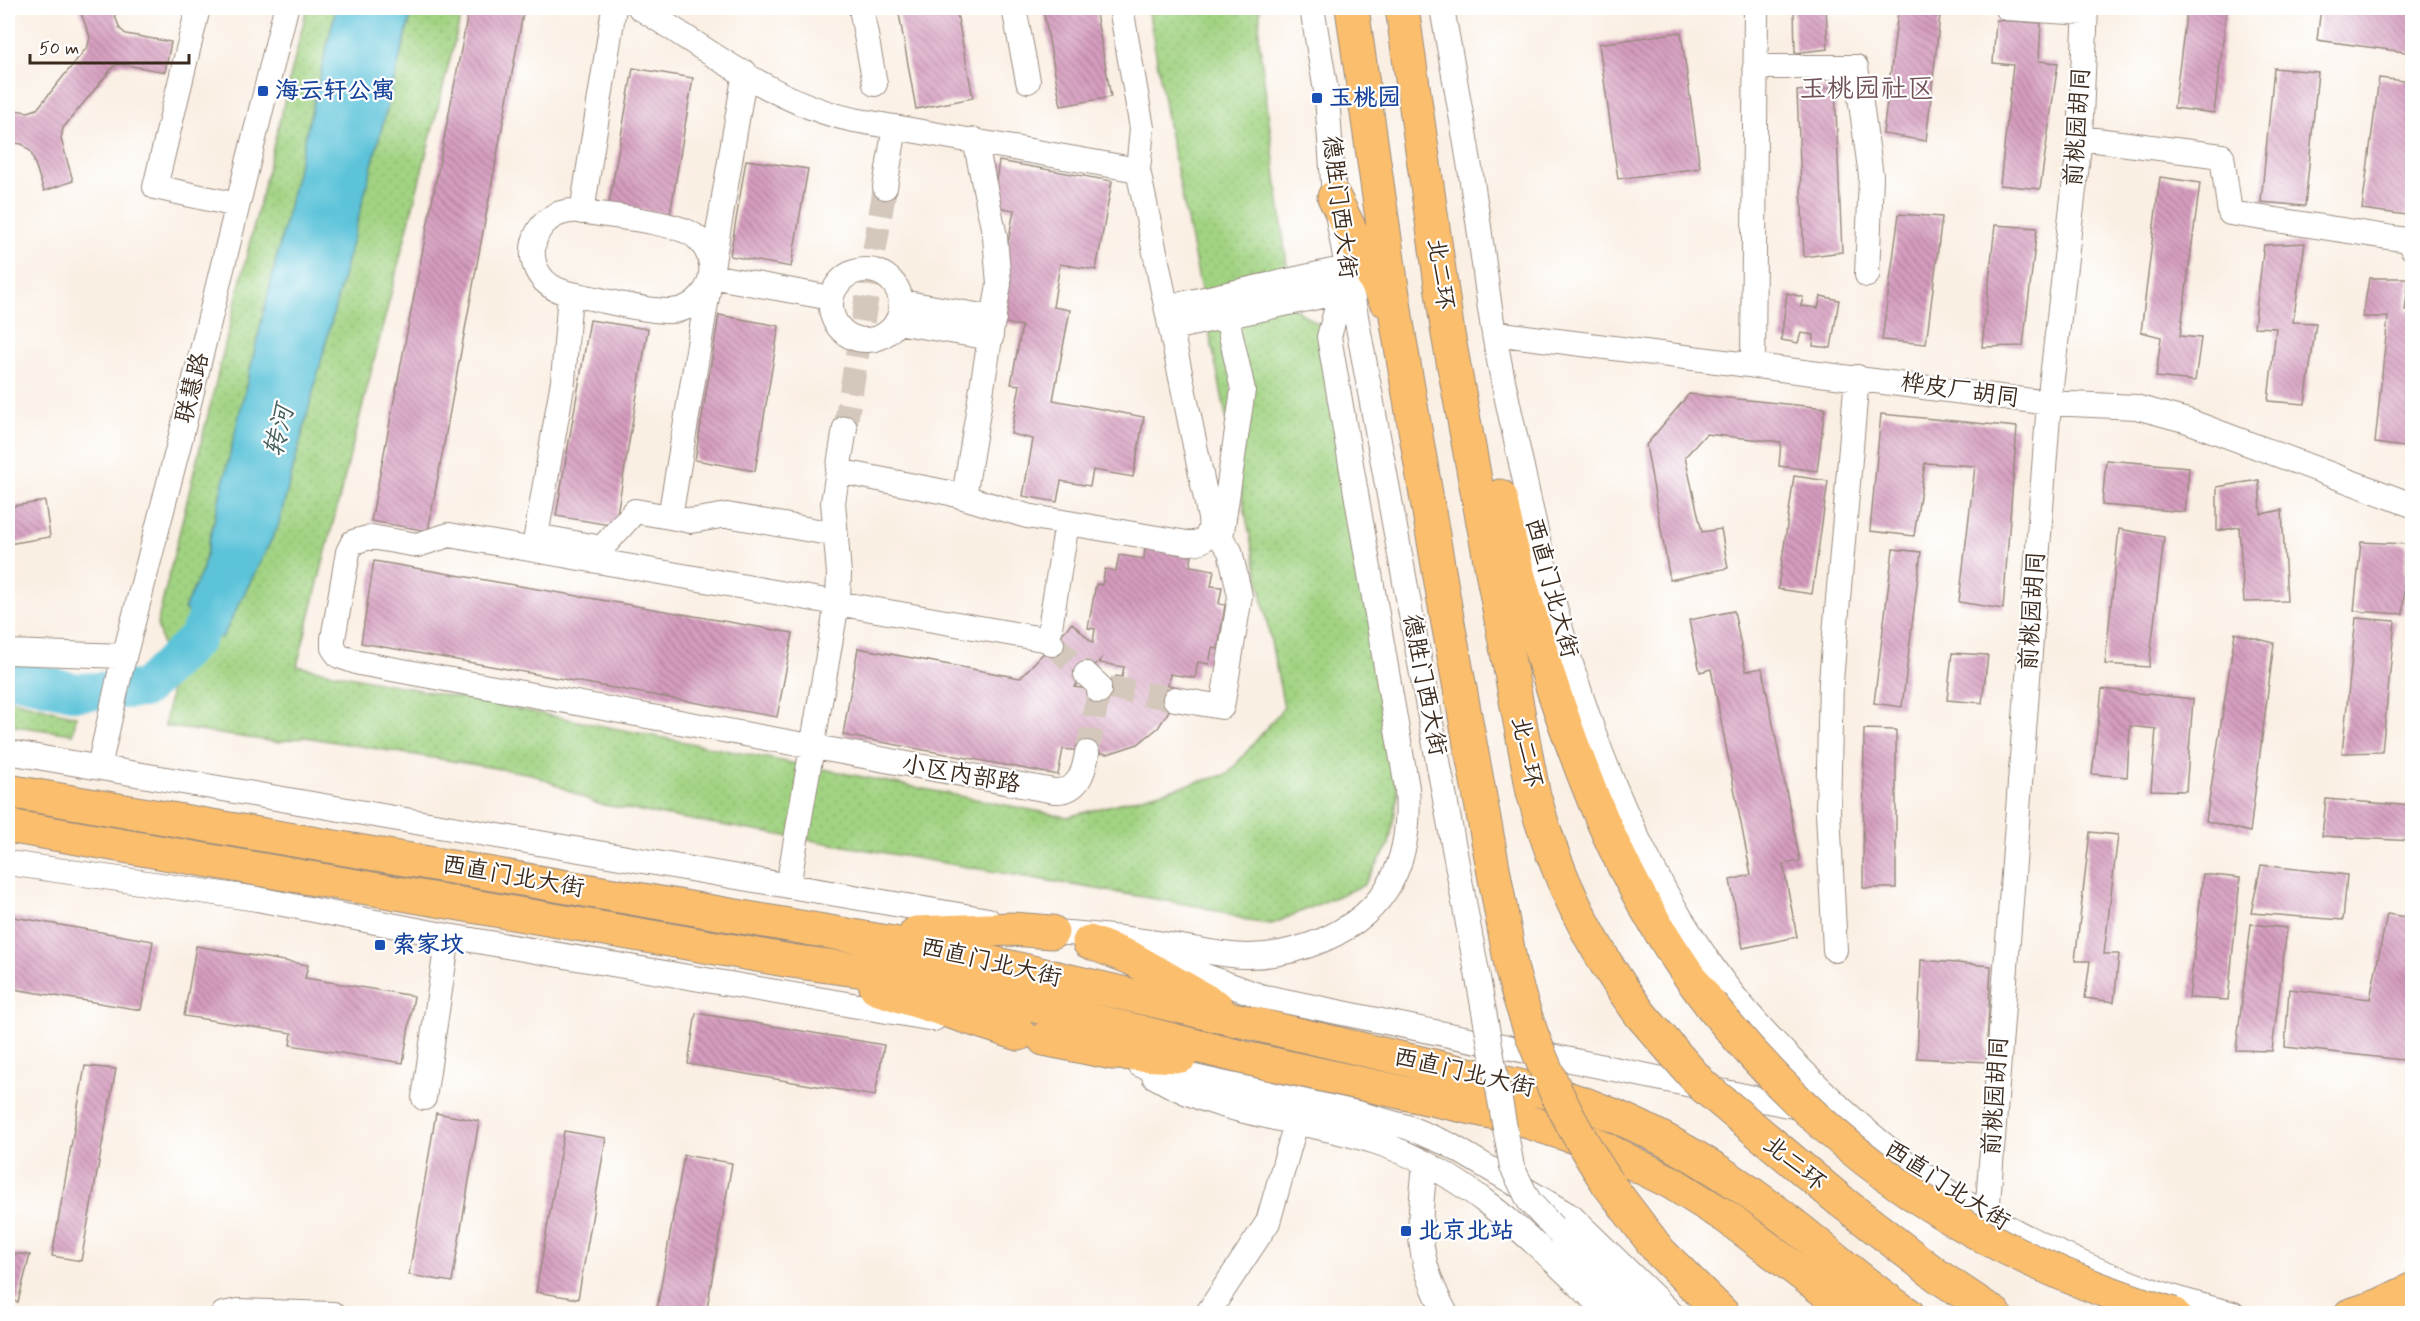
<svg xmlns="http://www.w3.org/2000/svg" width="2420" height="1321" viewBox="0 0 2420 1321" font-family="Mynerve,'LXGW WenKai TC',sans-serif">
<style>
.park{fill:url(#park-dots);stroke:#6e7e50;stroke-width:1.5}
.water{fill:#5cc3d9;stroke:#4c767c;stroke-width:1.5}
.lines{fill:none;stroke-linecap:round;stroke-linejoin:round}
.river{stroke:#5cc3d9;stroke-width:38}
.building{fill:url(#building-back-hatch);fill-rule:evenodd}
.minor-tunnel{stroke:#d4c8bc;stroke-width:24;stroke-dasharray:24 12;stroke-linecap:butt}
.minor-casing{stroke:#9a8c80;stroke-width:26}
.major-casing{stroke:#9a8c80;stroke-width:32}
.highway-casing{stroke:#9a8c80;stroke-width:35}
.minor{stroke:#fff;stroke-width:24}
.major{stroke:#fabe6d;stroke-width:30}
.highway{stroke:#fabe6d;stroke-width:33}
.minor-bridge-casing{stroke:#9a8c80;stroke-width:26;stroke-linecap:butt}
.highway-bridge-casing{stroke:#9a8c80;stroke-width:35;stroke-linecap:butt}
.minor-bridge{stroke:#fff;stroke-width:24}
.highway-bridge{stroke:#fabe6d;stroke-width:33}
.transit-dot{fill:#1a4fb4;stroke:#fff;stroke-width:2}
.labels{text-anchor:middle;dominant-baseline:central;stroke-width:4.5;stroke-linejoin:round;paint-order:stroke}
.transit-label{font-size:24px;font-weight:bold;fill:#164399;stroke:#fff;text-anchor:start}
.street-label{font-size:24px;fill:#3b2a1e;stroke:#fff}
.water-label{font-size:26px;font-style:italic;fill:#47605f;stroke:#fff}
.quarter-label{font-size:27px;fill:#715256;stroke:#fff}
</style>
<defs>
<pattern id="park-dots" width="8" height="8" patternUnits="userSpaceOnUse" patternTransform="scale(1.5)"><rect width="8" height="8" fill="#a1d382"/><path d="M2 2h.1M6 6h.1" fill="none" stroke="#8cb570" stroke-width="1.8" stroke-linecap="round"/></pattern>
<pattern id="building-back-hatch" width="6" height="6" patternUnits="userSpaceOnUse" patternTransform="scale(1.5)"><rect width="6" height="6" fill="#d59cbe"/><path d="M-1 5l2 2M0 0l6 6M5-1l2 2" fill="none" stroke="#ae7f9a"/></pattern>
</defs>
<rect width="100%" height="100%" fill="#fff"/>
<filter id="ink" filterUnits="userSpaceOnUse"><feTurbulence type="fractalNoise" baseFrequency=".0167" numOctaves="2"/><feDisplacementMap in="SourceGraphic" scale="12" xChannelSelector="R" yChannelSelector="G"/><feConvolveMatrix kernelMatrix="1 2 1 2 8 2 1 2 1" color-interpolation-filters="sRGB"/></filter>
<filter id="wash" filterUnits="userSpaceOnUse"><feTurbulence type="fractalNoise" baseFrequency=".008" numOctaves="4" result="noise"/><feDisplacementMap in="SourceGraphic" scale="24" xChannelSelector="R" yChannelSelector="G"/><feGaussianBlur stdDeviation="1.35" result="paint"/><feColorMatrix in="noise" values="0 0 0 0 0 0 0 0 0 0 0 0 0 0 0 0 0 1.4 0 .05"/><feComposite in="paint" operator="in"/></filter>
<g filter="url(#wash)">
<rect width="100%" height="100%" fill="#faefe3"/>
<!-- park -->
<path class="park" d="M307,8H463L297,666L1067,817L1228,774L1284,707L1169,130L1148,8H1260L1259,39L1292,307L1323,327L1398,795L1389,845L1364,885L1272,924L1254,922L1202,907L598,804L532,774L305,737L277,742L165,726L172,681L157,624Z
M8,699L76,716L73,734L8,725Z"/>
<!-- water -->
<path class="water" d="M336,8H413L278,527L222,638L184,609L202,571Z"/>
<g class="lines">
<!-- river -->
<path class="river" d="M8,677L76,692L144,689L196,639L227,579"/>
</g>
<g id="blocks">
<!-- building -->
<path class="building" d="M79,8H112L120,29L126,34L171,42L165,72L121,64L114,66L63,128L61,139L73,181L44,191L31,152L22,144L8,142V109L28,112L37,109L88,46L90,37Z
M469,8H524L428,531L371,521Z
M898,8H956L973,98L916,109Z
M1043,8H1095L1111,97L1061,106Z
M1794,8H1826L1828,49L1795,53Z
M2187,8H2227L2214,113L2174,108Z
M2321,8H2412V53L2317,40Z
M1898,12L1940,16L1926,141L1883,134Z
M1996,20L2041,23L2039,61L2058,63L2040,189L2000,185L2013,65L1993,63Z
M1681,32L1700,168L1618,179L1599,44Z
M633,68L693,78L670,215L609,204Z
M2274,68L2318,72L2305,206L2261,202Z
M2379,78L2412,82V164L2406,215L2362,209Z
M1835,87L1842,252L1804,257L1797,91Z
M746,160L808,169L791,267L730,256Z
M999,161L1112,181L1096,270L1060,264L1053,307L1070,310L1053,400L1144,417L1133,477L1093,470L1090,486L1061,481L1057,502L1023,496L1033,439L1011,434L1020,385L1011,384L1022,326L999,322L1004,265L1014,210L992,206Z
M2160,177L2200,183L2180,336L2201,338L2195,381L2156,377L2161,337L2141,332Z
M1899,214L1942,217L1926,344L1882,340Z
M1995,225L2037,228L2023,346L1982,347Z
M2305,243L2293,322L2316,323L2305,404L2268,401L2276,328L2254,327L2264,245Z
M2369,278H2409L2405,310L2412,311L2411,448L2375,443L2388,317H2363Z
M1787,293L1803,297L1801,306L1818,308L1821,296L1839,300L1831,348L1813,346L1814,335L1801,333L1798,343L1781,340Z
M719,315L779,326L755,471L695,460Z
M590,320L648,329L615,526L556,516Z
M1689,394L1825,408L1817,471L1779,466L1781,442L1706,434L1685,457L1702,532L1721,529L1728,568L1670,580L1646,445Z
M1881,414L2017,427L2003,609L1959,602L1975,466L1925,463L1914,536L1870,531Z
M2106,460L2189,467L2185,512L2102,505Z
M1794,476L1828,481L1812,594L1778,589Z
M2259,480L2261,514L2282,510L2287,601L2244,602L2239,527L2217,531V487Z
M45,501L50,537L8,544V507Z
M2119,529L2164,537L2149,667L2105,664Z
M2361,542L2406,544L2403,614L2354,611Z
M1145,548L1192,556L1190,566L1214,570L1211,586L1222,587L1219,604L1225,605L1218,649L1212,648L1209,664L1198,662L1195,678L1170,674L1168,685L1178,687L1172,706L1158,728L1138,744L1108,754L1063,749L1058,775L843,735L858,648L1020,678L1072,623L1093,643L1095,629L1088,628L1096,584L1102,585L1105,569L1116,571L1119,555L1144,559ZM1101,659L1100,663L1124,667L1122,677L1116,676L1112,684L1100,691L1074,687Z
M1893,549L1921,552L1902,707L1874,703Z
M374,561L793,633L777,717L361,643Z
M1734,611L1746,671L1762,668L1800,861L1783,864L1797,937L1743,948L1730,880L1751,875L1711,669L1700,672L1689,620Z
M2356,618L2395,621L2382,752L2342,753Z
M2235,633L2274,643L2250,832L2206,821Z
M1952,653L1988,655L1982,703L1947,700Z
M2102,689L2193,699L2186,791L2151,790L2156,729L2130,726L2127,777L2092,774Z
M1864,729L1896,730V888H1863Z
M2326,799L2412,806V841L2322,836Z
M2090,832L2118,835L2104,954H2119L2114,1002L2085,998L2090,961H2075Z
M2261,865L2347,875L2343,920L2251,913Z
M2203,874L2240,878L2228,1000L2189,998Z
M2387,914L2412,918V1061L2285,1047L2289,989L2370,999Z
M8,916L153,941L141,1010L8,988Z
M2251,924L2287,928L2272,1051L2236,1050Z
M196,946L308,965L305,978L414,996L403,1063L290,1045L292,1033L184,1016Z
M1921,960L1991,966L1986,1062L1917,1058Z
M696,1013L884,1045L875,1096L688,1064Z
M85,1066L116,1069L81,1261L52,1256Z
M436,1113L479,1121L452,1282L409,1275Z
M564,1131L606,1138L578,1299L536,1292Z
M684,1155L732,1163L706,1314H656Z
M8,1253L30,1255L18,1302L8,1300Z"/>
</g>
</g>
<g filter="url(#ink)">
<use href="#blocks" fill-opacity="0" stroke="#9a8c80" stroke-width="1.5"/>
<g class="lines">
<!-- minor-tunnel -->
<path class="minor-tunnel" d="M845,428L885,187
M1052,644L1086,674
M1109,688L1175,699
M1087,753L1099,691"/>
<!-- minor casing -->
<g class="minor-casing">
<path id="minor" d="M198,8L155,187L237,205
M640,8C707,49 776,104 854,120L1138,170L1210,518C1212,535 1205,544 1187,543L1027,516L950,493L838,471
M861,8L875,84
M1014,8L1028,81
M1121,8L1142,128L1138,170
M1312,8L1327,97L1334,197L1478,978
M1442,8C1453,70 1465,132 1474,195C1482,241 1486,288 1494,334C1502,380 1513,426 1523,472C1559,644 1608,816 1709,962C1740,1008 1779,1048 1818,1086C1932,1200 2078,1276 2233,1314
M2007,8L2085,13
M1755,67H1856L1871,176L1867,275
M2080,138L2222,156L2230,213L2407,240L2412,248
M885,187L895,127
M580,211C608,216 664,221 688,232C701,238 709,251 711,264C715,288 694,310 671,311C645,312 595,298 567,293C514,280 526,207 580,211Z
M582,212L614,8
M831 305a35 35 0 1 1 70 0a35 35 0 1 1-70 0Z
M711,276L831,298
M570,294L563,381L536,536L602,548L635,511L670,517L745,72
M901,302L994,318
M1168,307L1346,268
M897,322L991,338
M1172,328L1350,290
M1494,333L2049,403L2136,407L2188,421L2412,505
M1753,365L1756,8
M964,497L999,284L995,237L975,140
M670,517L691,521L727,515L834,534
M1221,538L1243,390L1222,295
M1048,640L1067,523
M1052,644L1048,640L449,535L417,545L371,537L353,542L348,552L333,639V648L339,656L359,663L1054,791C1078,792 1084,773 1087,753
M8,652L124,656
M1086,674L1099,686V691
M1175,699L1222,707L1240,596L1230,551L1212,526
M8,752L988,920
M99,767L120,673L181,436L286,8
M8,863L257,899L448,936L934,1019
M788,886L838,598L839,574L833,502L845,428
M1052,932C1092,934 1131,939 1170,945C1196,949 1222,956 1248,956C1274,956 1299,950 1323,940C1390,911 1412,859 1407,788L1329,337L1337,307L1350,290
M1835,950L1828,812L1831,681L1857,377
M1148,955L1260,996L1851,1118
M1140,1065L1361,1114L1407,1127L1448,1144L1572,1217L1672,1314
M1154,1076C1222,1117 1302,1118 1376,1142C1470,1173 1539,1247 1609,1314
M424,1098L448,936
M1425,1164C1419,1228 1414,1255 1446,1314
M1987,1216L2049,403L2080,138L2086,8
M1553,1227L1642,1314
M223,1314L238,1311L333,1314
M1207,1314L1268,1222L1296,1123"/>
</g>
<!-- major casing -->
<g class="major-casing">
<path id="major" d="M2349,1314L2379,1304L2412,1288"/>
</g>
<!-- highway casing -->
<g class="highway-casing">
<path id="highway" d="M1352,8L1397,323L1447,618L1512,971
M1402,8L1448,334L1533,792C1554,872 1591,948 1641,1015
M1334,197L1385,300
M1500,496C1511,555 1529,611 1546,668C1587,794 1629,899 1711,1005
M8,791L946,952L1558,1095C1639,1120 1711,1162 1778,1213C1822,1246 1862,1284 1908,1314
M8,826L791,961L930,980L1245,1058L1513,1117L1593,1143L1672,1183L1728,1218L1855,1314
M916,933L1012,929L1052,932
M1089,942L1131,958L1217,1007
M876,988L1019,1034
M1044,1039L1113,1053L1181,1056
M1609,1185L1660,1252L1723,1314
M1842,1202L1938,1276L1995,1314"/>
</g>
<!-- minor -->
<use href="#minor" class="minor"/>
<!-- major -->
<use href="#major" class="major"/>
<!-- highway -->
<use href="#highway" class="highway"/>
<!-- minor-bridge casing -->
<g class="minor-bridge-casing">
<path id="minor-bridge" d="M1478,978L1512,1167L1529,1201L1553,1227"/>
</g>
<!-- highway-bridge casing -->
<g class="highway-bridge-casing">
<path id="highway-bridge" d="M1512,971C1532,1048 1565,1119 1609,1185
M1711,1005C1837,1163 1980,1255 2173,1314
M1641,1015L1702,1085L1842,1202"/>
</g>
<!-- minor-bridge -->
<use href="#minor-bridge" class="minor-bridge"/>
<!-- highway-bridge -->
<use href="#highway-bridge" class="highway-bridge"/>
</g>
</g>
<!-- markers -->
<g class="transit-dot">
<rect x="257" y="85" width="12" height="12" rx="3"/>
<rect x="1311" y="92" width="12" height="12" rx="3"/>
<rect x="374" y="939" width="12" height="12" rx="3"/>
<rect x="1400" y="1225" width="12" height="12" rx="3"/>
</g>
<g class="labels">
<!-- transit labels -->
<g class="transit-label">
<text x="275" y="91">海云轩公寓</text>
<text x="1329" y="98">玉桃园</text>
<text x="392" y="945">索家坟</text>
<text x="1418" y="1231">北京北站</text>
</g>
<!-- street labels -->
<g class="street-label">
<text transform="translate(2078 127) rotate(-86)">前桃园胡同</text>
<text transform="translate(1339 207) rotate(83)">德胜门西大街</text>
<text transform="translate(1440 274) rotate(82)">北二环</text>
<text transform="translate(193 388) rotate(-76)">联慧路</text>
<text transform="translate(1960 391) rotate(8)">桦皮厂胡同</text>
<text transform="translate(1551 588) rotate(75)">西直门北大街</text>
<text transform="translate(2033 611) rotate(-86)">前桃园胡同</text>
<text transform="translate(1424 685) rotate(79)">德胜门西大街</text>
<text transform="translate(1526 752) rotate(78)">北二环</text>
<text transform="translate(961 775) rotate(10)">小区内部路</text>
<text transform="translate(513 877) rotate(10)">西直门北大街</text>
<text transform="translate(991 963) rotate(13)">西直门北大街</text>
<text transform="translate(1464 1073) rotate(13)">西直门北大街</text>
<text transform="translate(1996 1096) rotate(-86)">前桃园胡同</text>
<text transform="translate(1794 1164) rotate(39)">北二环</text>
<text transform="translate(1947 1186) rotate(33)">西直门北大街</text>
</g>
<!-- water labels -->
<g class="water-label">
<text transform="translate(280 431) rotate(-76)">转河</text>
</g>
<!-- quarter labels -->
<g class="quarter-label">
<text x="1867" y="89">玉桃园社区</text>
</g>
</g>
<!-- margin -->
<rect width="2420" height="1321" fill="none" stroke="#fff" stroke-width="30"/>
<!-- scale -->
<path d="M30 54v9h159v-9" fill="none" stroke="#3b2a1e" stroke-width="3"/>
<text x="39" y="54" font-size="18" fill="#3b2a1e" stroke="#ffffff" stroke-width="4.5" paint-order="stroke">50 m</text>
</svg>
